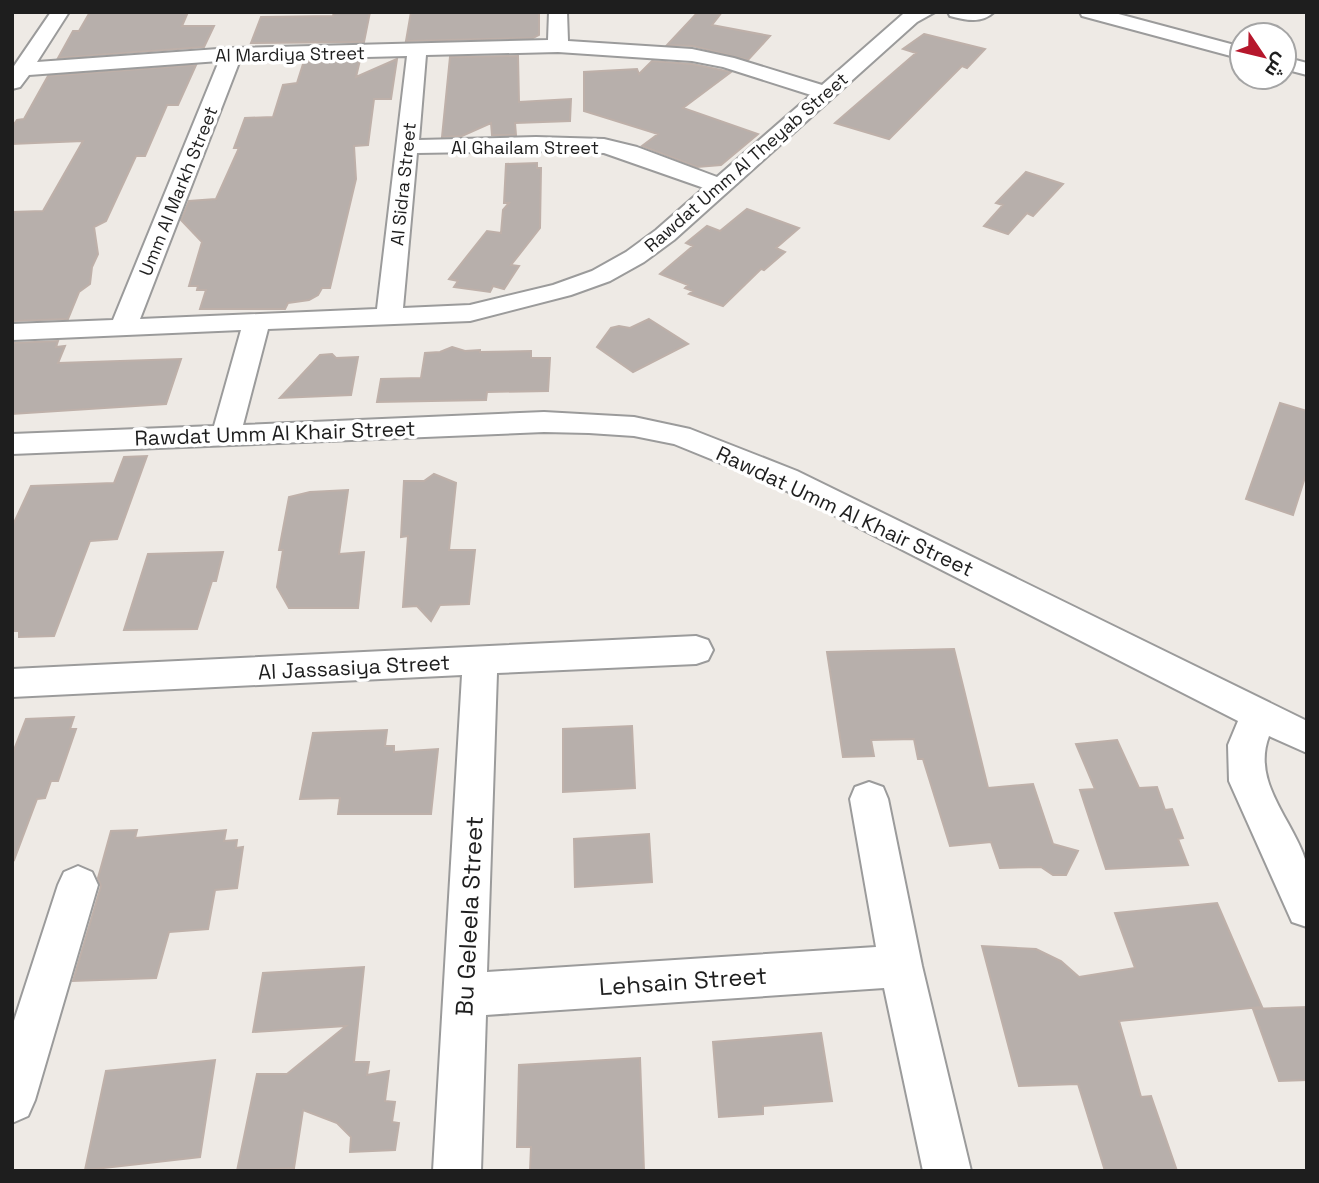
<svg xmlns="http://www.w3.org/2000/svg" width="1319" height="1183" viewBox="0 0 1319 1183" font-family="'Space Grotesk',Cairo,sans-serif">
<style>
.building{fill:#b7afab;stroke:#beb0a9;stroke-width:2}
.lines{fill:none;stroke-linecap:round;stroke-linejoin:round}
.minor-casing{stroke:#9b9b9b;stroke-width:4}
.minor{fill:#fff;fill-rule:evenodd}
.labels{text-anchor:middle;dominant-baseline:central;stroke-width:7;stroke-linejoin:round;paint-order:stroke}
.far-street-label{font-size:18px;fill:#1e1e1e;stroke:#fff}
.street-label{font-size:21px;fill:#1e1e1e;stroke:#fff}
.near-street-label{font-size:24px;fill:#1e1e1e;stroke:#fff}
</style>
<rect width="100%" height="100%" fill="#eeeae5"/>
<!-- building -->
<path class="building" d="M90,12H188L182,26H214L204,47L58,58L73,31H79Z
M334,12H370L364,42L251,43L261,17L333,16Z
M411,12H539V35L533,38L406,41Z
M698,12H722L712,25L770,36L748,60L693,46L667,45Z
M924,34L985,49L967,68L962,66L889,139L835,123L916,53L903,49Z
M518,56L519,102L571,99L570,121L515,123L516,135H492L491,123L462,136L442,137L450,57Z
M397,59L391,99H374L368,145L354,146L356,179L330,288H322L318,295L309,300L288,303L285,309H200L206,290H197L198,286H189L202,242L181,220L189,201L216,199L239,148H234L245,118L273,117L283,85L297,83L304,61L360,60L356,77Z
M652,61L692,64L731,72L683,108L758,134L721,165L697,167L642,146L658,134L584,111V72L637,69L639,74Z
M196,65L178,105H167L145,156H136L106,221L94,227L98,254L92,267L90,284L79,292L68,319L12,321V212L43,211L83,141L12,144V127L17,120L24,119L48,76Z
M537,163V168H541L540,228L511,265L519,266L504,289L493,286L490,292L454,287L458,281L449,279L487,231L501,233L503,210L509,203H504L506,164Z
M1026,172L1063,184L1033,216L1027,213L1008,234L984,226L1003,205L996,203Z
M747,209L799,228L776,248L785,252L764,270L761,269L723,306L689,294L693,291L685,288L688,285L660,274L693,246L686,243L707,226L720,231Z
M649,319L688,344L633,372L597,347L611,328L619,326L630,328Z
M58,341L56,347L65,346L58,363L181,359L166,404L12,414V343Z
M452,347L465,351L480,350V352L531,351V358H550L548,391L487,392L486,400L377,402L381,379L421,378L425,353L440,352Z
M332,354L336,358L358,357L351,395L280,398L320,355Z
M1280,403L1307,411V471L1293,515L1246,499Z
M147,456L117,539L90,541L54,636L19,637V631H12V527L31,486L114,483L124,457Z
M434,474L456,483L449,550H475L469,604L440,605L431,621L417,606L403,607L408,536L401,537L404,481H424Z
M348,490L339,554L364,552L358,608H289L277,587L283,550H279L289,497L310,492Z
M223,552L216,581H212L197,629L124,630L148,554Z
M954,649L988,788L1033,784L1053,844L1078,851L1066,875H1053L1041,867L1000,868L991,842L950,846L923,759H918L914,739L871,740L874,756L843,757L827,652Z
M74,717L70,729H76L58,781H51L45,798L37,799L14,860L12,859V755L26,719Z
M632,726L635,788L563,792V729Z
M387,730L385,746H394V752L438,749L431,814H338L340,798L300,799L313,733Z
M1117,740L1139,788L1157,787L1165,810L1172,809L1183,838L1178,839L1188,865L1106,869L1080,790L1095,789L1076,744Z
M137,830L135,838L226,830L224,841L237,840L236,848L243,847L237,888L215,890L208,929L169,932L156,978L73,981L101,886L98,878L111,831Z
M649,834L652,882L575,887L574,839Z
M1217,903L1262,1007L1119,1021L1141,1097L1151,1096L1177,1171H1105L1078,1084L1019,1086L982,946L1036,949L1061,961L1079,977L1135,968L1115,913Z
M364,967L354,1062H369L367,1075L389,1071L385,1101L395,1102L392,1122L399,1123L395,1150L350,1152L351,1137L337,1123L303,1110L294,1168L237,1171L257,1074H287L346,1026L253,1032L263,973Z
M1307,1007V1080L1279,1081L1253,1009Z
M821,1033L832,1101L763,1106V1114L719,1117L713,1042Z
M640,1058L644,1171H530L531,1147H517L519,1065Z
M215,1060L200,1157L85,1170L106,1071Z"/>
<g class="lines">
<!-- minor casing -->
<g class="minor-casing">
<path id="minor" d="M51,12H69L37,62L232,48L548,40L549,12H567L568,41L692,49L734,58L822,85L903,14L935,12L917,22L674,240L644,262L610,281L571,295L470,321L268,329L243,425L544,412L634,417L690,429L797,471L1307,721V753L1269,736C1251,783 1294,821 1306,862C1311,879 1307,909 1307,927L1292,922L1229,781L1228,745L1238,721L775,485L674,444L634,436L589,433L544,432L12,454V434L214,426L241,330L12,340V324L113,320L219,61L29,75L20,87L12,89V69ZM558,52L692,61L723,67L811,95L717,177L637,147L604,139L536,137L419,140L426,55ZM407,56L377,309L140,319L240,60ZM536,151L604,153L704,188L656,230L626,252L592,271L553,285L470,305L403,308L417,153Z
M948,12H994C981,24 966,20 950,16Z
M1080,12H1111L1242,47V59L1082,16Z
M1284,57L1307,63V75L1284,69Z
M696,636L708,640L713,650L708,660L696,664L497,673L487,972L876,947L850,799L855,787L869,782L883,787L888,799L922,966L971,1171H923L884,988L486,1015L481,1171H433L462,675L12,697V669Z
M78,866L92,872L98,885L35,1100L28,1116L12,1123V1027L58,885L64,872Z"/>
</g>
<!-- minor -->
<use href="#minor" class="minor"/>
</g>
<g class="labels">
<!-- far-street labels -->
<g class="far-street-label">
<text transform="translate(290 54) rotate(-1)">Al Mardiya Street</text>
<text x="525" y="147">Al Ghailam Street</text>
<text transform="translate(746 162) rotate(-41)">Rawdat Umm Al Theyab Street</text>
<text transform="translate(403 184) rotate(-84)">Al Sidra Street</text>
<text transform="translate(178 191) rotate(-68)">Umm Al Markh Street</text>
</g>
<!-- street labels -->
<g class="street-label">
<text transform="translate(275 433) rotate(-2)">Rawdat Umm Al Khair Street</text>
<text transform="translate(845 511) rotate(25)">Rawdat Umm Al Khair Street</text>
<text transform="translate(354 667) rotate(-3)">Al Jassasiya Street</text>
</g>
<!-- near-street labels -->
<g class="near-street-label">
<text transform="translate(469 916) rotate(-87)">Bu Geleela Street</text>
<text transform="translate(683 981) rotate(-4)">Lehsain Street</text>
</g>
</g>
<!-- border -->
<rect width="1319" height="1183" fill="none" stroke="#1e1e1e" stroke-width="28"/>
<!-- north arrow -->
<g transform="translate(1263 56) rotate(125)"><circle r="33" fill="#ffffff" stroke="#a5a5a5" stroke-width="2"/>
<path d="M0-5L12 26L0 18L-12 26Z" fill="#b6172c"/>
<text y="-10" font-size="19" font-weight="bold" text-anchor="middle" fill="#1e1e1e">ش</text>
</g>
</svg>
